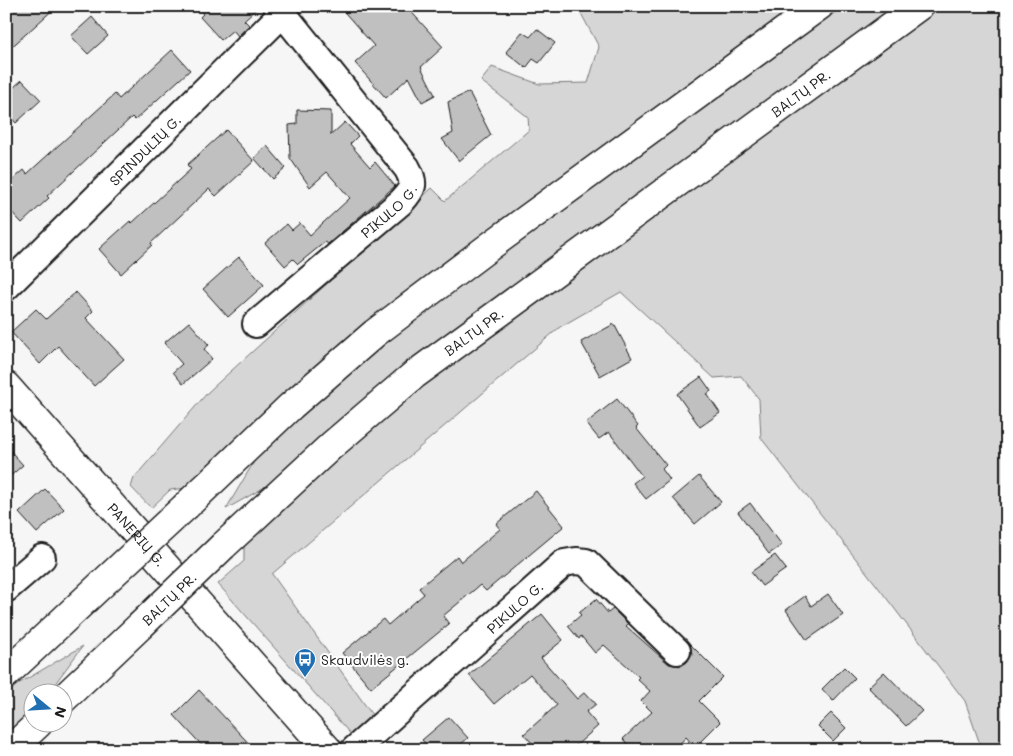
<svg xmlns="http://www.w3.org/2000/svg" width="1013" height="756" viewBox="0 0 1013 756" font-family="Mali,sans-serif">
  <style>
    .green { fill: #d6d6d6; stroke: #797979 }
    .building { fill: #c0c0c0; stroke: #1c1c1c }
    .lines { fill: none; stroke-linecap: round; stroke-linejoin: round }
    .minor-casing { stroke: #1c1c1c; stroke-width: 30 }
    .major-casing { stroke: #1c1c1c; stroke-width: 31 }
    .minor { stroke: #fff; stroke-width: 26 }
    .major { stroke: #fff; stroke-width: 28 }
    .major-bridge-casing { stroke: #1c1c1c; stroke-width: 31; stroke-linecap: butt }
    .major-bridge { stroke: #fff; stroke-width: 28 }
    .labels { text-anchor: middle; dominant-baseline: central; stroke-width: 4; stroke-linejoin: round; paint-order: stroke }
    .street-label { font-size: 14px; fill: #1c1c1c; stroke: #fff }
    .poi-label { font-size: 14px; fill: #1c1c1c; stroke: #fff; text-anchor: start }
  </style>
  <rect width="100%" height="100%" fill="#f6f6f6"/>
  <filter id="ink" filterUnits="userSpaceOnUse"><feTurbulence type="fractalNoise" baseFrequency=".02" numOctaves="2"/><feDisplacementMap in="SourceGraphic" scale="10" xChannelSelector="R" yChannelSelector="G"/><feConvolveMatrix kernelMatrix="1 2 1 2 8 2 1 2 1" color-interpolation-filters="sRGB"/></filter>
  <g filter="url(#ink)">
    <!-- green -->
    <path class="green" d="M577,6H796L426,278L344,341L274,402L186,488L170,490L151,508L131,487L134,478L208,392L432,188L445,201L529,130L528,117L481,81L492,67L539,84L588,83L599,47Z
      M844,6H898L274,482L226,509L255,460L264,449L361,361L488,263Z
      M941,6H1007V750H982L965,701L878,587L761,438L759,399L741,376L714,378L621,292L560,327L272,574L373,716L354,738L218,584L244,561V546L328,465L411,393L477,341Z
      M83,646L48,693L32,694V713L6,738V695L18,684Z"/>
    <!-- building -->
    <path class="building" d="M15,6H57L6,52V14Z
      M196,6H259L244,20L249,25L238,36L233,30L221,40L200,17L203,14Z
      M339,6H406L443,47L421,67L435,95L422,102L409,77L386,98L355,63L374,46Z
      M92,17L108,36L88,54L71,36Z
      M537,29L555,43L539,63L533,59L526,68L506,52L522,32L530,37Z
      M172,50L190,70L135,120L132,117L47,196L49,198L22,223L6,206V186L24,170L27,174L115,94L119,99Z
      M22,80L41,100L16,123L6,112V94Z
      M469,92L491,135L459,161L442,139L453,133L448,102Z
      M297,110L331,111V135L345,122L358,136L350,144L370,167L375,162L395,186L328,244L325,242L298,264L293,259L285,266L265,243L287,224L292,230L300,223L310,235L350,198L327,172L310,187L290,158L289,125L297,124Z
      M226,130L254,161L216,196L209,189L151,243L152,245L121,274L99,249L130,221L132,223L191,169L187,165Z
      M267,146L286,168L273,179L254,158Z
      M239,257L264,285L228,317L203,289Z
      M76,292L93,311L86,318L124,359L94,386L58,346L40,364L11,332L36,309L46,319Z
      M189,322L209,345L204,349L212,359L183,384L173,372L182,364L164,343Z
      M614,324L632,358L600,376L581,342Z
      M701,377L711,391L707,394L720,413L700,427L677,394Z
      M617,399L638,426L636,428L666,465L662,469L670,480L646,499L633,483L642,476L609,432L599,439L586,423Z
      M6,446L23,465L6,480Z
      M699,476L721,502L695,524L673,498Z
      M45,489L64,509L37,533L19,513Z
      M536,491L564,526L486,591L480,585L461,601L443,616L449,624L371,688L342,653L383,619L388,625L424,594L419,588L457,556L461,562L500,529L496,524Z
      M750,503L782,545L769,554L738,512Z
      M775,555L786,569L762,586L751,572Z
      M828,594L843,615L807,640L786,610L805,596L811,606Z
      M596,599L608,613L613,609L628,624L626,626L669,664L681,666L687,662L692,654L690,644L723,677L699,701L720,722L695,747L686,737L674,750H633L623,739L652,712L641,701L650,691L637,679L639,677L604,645L595,653L581,636L579,639L568,626L581,615L579,613Z
      M542,614L563,640L541,658L577,699L585,692L596,704L586,712L598,726L571,750H538L524,734L557,705L530,674L494,704L469,675Z
      M844,667L855,678L833,701L822,689Z
      M884,672L922,711L906,726L868,687Z
      M199,690L255,750H206L174,715Z
      M831,713L846,728L833,741L818,726Z
      M449,717L468,738L454,750H431L422,740Z"/>
    <g class="lines">
      <!-- minor casing -->
      <g class="minor-casing">
        <g id="minor">
          <path id="s1" d="M6,287L283,13"/>
          <path id="s2" d="M256,324L401,202C413,189 416,184 407,168L277,6"/>
          <path d="M6,589L42,558"/>
          <path id="s3" d="M354,750L564,563L576,561L586,562L677,651"/>
        </g>
      </g>
      <!-- major casing -->
      <g class="major-casing">
        <g id="major">
          <path id="s4" d="M6,386L328,750"/>
          <path d="M186,506L291,406L375,333L493,244L819,6"/>
          <path id="s5" d="M223,546L331,446L414,375L919,6"/>
          <path d="M6,674L102,584"/>
          <path d="M62,700L140,626"/>
          <path d="M10,750L38,724"/>
        </g>
      </g>
      <!-- minor -->
      <use href="#minor" class="minor"/>
      <!-- major -->
      <use href="#major" class="major"/>
      <!-- major-bridge casing -->
      <g class="major-bridge-casing">
        <g id="major-bridge">
          <path d="M102,584L186,506"/>
          <path id="s6" d="M140,626L223,546"/>
        </g>
      </g>
      <!-- major-bridge -->
      <use href="#major-bridge" class="major-bridge"/>
    </g>
  </g>
  <!-- icons -->
  <defs>
    <g id="bus-pin" transform="scale(1.125)"><path d="M0 17L-7.5 6A9.5 9.5 0 1 1 7.5 6Z" fill="#1f6fb2" stroke="#fff"/><path d="M-5-6H5V4H4V6H2V4H-2V6H-4V4H-5ZM-3.5-4V0h7V-4ZM-3.5 1.2v1.5H-2V1.2ZM2 1.2v1.5H3.5V1.2Z" fill="#fff"/></g>
  </defs>
  <g fill-rule="evenodd">
    <use href="#bus-pin" x="305" y="659"/>
  </g>
  <g class="labels">
    <!-- street labels -->
    <g class="street-label">
      <text stroke="none"><textPath href="#s5" startOffset="735">BALTŲ PR.</textPath></text>
      <text stroke="none"><textPath href="#s1" startOffset="195">SPINDULIŲ G.</textPath></text>
      <text stroke="none"><textPath href="#s2" startOffset="174">PIKULO G.</textPath></text>
      <text stroke="none"><textPath href="#s5" startOffset="330">BALTŲ PR.</textPath></text>
      <text stroke="none"><textPath href="#s4" startOffset="198">PANERIŲ G.</textPath></text>
      <text stroke="none"><textPath href="#s6" startOffset="40">BALTŲ PR.</textPath></text>
      <text stroke="none"><textPath href="#s3" startOffset="215">PIKULO G.</textPath></text>
    </g>
    <!-- poi labels -->
    <g class="poi-label">
      <text x="321" y="659">Skaudvilės g.</text>
    </g>
  </g>
  <!-- margin -->
  <rect width="1013" height="756" fill="none" stroke="#fff" stroke-width="25"/>
  <rect x="12" y="12" width="988" height="731" fill="none" stroke="#1c1c1c" stroke-width="2" filter="url(#ink)"/>
  <!-- north arrow -->
  <g transform="translate(48 708) rotate(108)"><circle r="24" fill="#ffffff" stroke="#a4a4a4"/>
  <path d="M0-4L9 19L0 12L-9 19Z" fill="#1f6fb2"/>
  <text y="-8" font-size="14" font-weight="bold" text-anchor="middle" fill="#1c1c1c">N</text>
  </g>
</svg>
